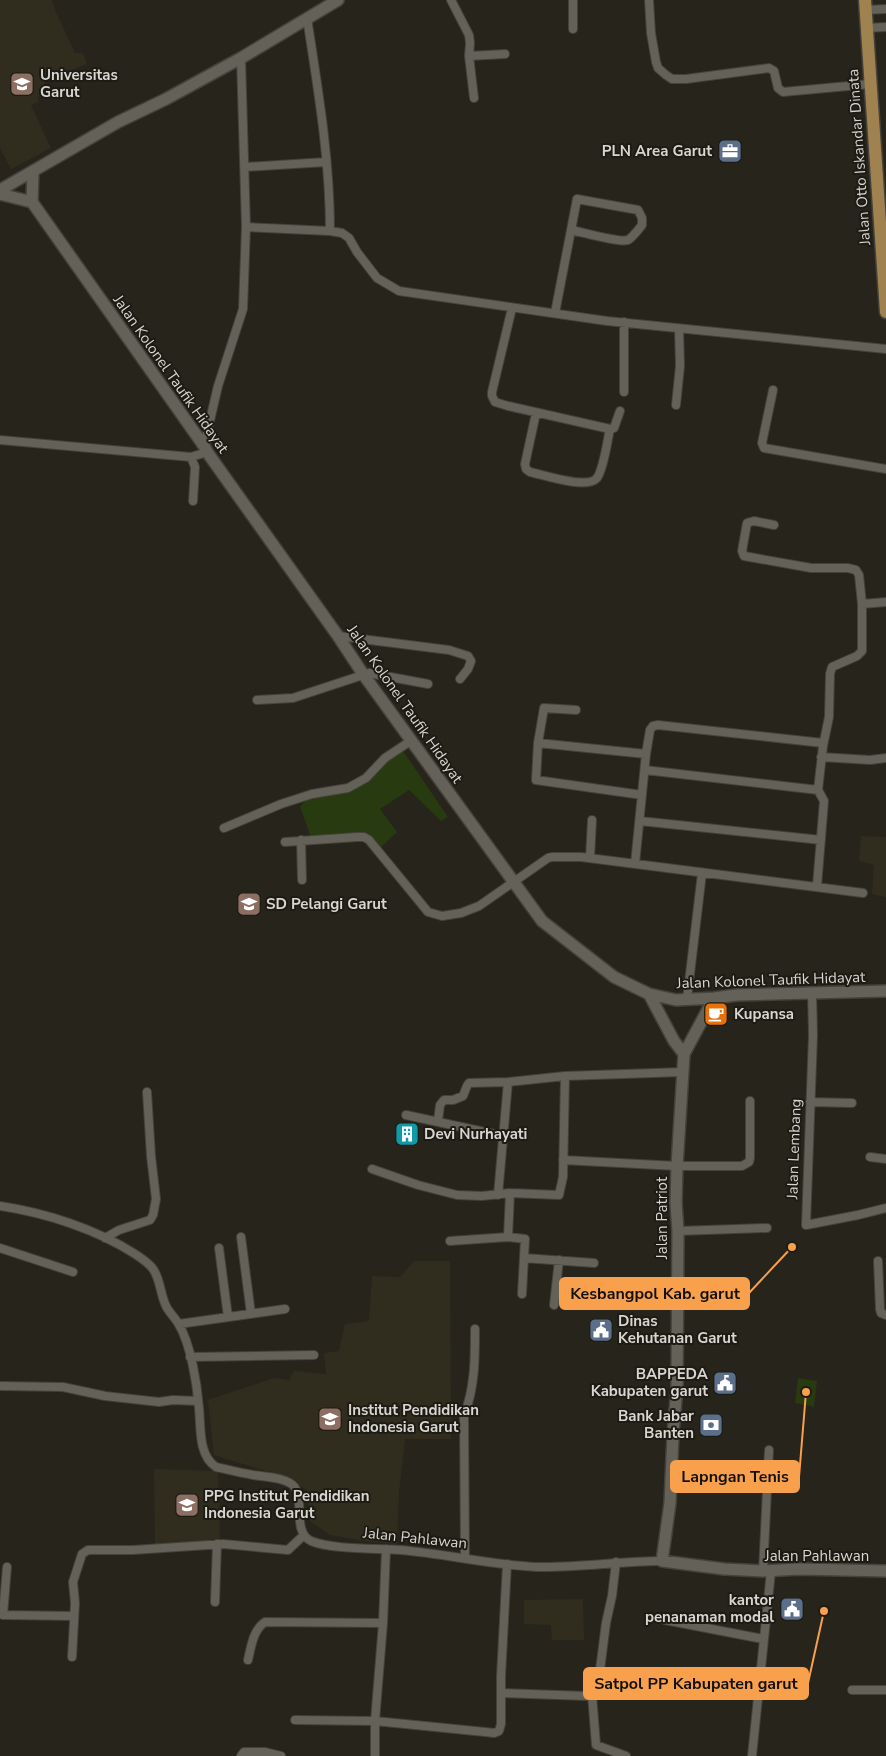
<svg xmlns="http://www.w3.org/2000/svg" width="886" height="1756" viewBox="0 0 886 1756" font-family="'Nunito Sans',sans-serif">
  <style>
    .built { fill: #312d1e }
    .green { fill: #273a10 }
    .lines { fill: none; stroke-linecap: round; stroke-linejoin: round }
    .minor-casing { stroke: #44423b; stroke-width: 10 }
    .secondary-casing { stroke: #44423b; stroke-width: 14 }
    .primary-casing { stroke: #44423b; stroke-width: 15 }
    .minor { stroke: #646258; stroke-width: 8 }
    .secondary { stroke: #646258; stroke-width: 11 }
    .primary { stroke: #9f824f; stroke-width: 12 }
    .labels { text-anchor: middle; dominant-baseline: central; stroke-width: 4; stroke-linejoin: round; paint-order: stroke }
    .poi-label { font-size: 15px; font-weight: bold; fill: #d8d6d1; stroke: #1d1b13; text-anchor: start }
    .street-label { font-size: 15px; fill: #d8d6d1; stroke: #1d1b13 }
    .leader { fill: none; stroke: #f9a04c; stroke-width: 2 }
    .callout-dot { fill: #f9a04c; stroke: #1d1b13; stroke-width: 2 }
    .callout { fill: #f9a04c; stroke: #f9a04c; stroke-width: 2 }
    .callout-label { font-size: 16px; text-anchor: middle; font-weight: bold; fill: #111 }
  </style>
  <rect width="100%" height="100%" fill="#27241c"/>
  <!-- built -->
  <path class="built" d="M0,0H52L55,10L75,53H83L87,64L47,80L42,87L44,94L37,97L39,102L31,105L51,148L11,169L0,148Z
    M861,836L886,837V897L872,894L874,865L859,861Z
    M414,1261H450L451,1439H405L399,1491L397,1544L371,1542L330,1535L310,1521L307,1490L282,1476L214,1455L208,1400L274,1378L289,1380L294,1371L326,1374L324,1353L339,1351L345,1324L369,1321L372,1276L400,1277Z
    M154,1469L218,1471L220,1539L155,1545Z
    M583,1599L584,1640H552L551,1625L524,1624V1600Z"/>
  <!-- green -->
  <path class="green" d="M403,751L448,817L441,821L409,790L380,809L397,832L379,849L363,834L311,837L300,807L312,794L348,788L385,758Z
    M798,1378L817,1381L814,1407L795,1403Z"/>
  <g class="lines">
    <!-- minor casing -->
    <g class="minor-casing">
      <path id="minor" d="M451,0L469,35L470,43L469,56L474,98
        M573,0V29
        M649,0L651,33L656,62L658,68L666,75L672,79H686L769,68L774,71L778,88L783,92L870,84
        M865,10L886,9
        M307,18C318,89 330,160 330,231
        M866,28L886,27
        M469,56L505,54
        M245,167L326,162
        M246,227L330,231L342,233L349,238L357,252L377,278L399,291L607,321L886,349
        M512,308L492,392V396L495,402L508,406L610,429L614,428L620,411
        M555,313L577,199L638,210L642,218V225C638,230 633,237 628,240C620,243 582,232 571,230
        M773,390L762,443L764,448L886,469
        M624,392V322
        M676,405L680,366L679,329
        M536,413L525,464L526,469L530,472C544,475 587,490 597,478C604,468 607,442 610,429
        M0,440L191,457L207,452
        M204,446L218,386L243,309L246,227L241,58
        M191,457L195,467L193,501
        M774,525L754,521L747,523L742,551L744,556L811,568H848L856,570L859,575L862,604
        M338,636L449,650L468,656L471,661L468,669L460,679
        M257,700L293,698L369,673L428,684
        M576,710L544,708L538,743L536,780L642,795
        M538,743L646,754
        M821,757L870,760L886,758
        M645,770L818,790
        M640,821L821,840
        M224,828L281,804L312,794L348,788L366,778L385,758L412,740
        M301,840L302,880
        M285,842L357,837H364L369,840L428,912L442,916L461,913L479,906L548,858L552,857H581L863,893
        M590,858L592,820
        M635,864L646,754L650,730L653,726L658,725L823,743
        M817,886L824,801L818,790L823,746L829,717L830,674L832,667L857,656L862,651V604L886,602
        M812,993L813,1035L806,1225L858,1215L886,1208
        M687,999L702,873
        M810,1102L852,1103
        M406,1115L503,1136
        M438,1121L440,1105L444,1100H453L463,1096L467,1086L469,1083L508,1082L565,1076L683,1072
        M870,1157L886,1159
        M563,1160L677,1166H742L749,1162L750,1158V1101
        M372,1169L418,1185L457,1195L482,1196L510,1193L559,1195L563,1177L565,1076
        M498,1195L508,1082
        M0,1206C46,1213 96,1229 135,1254C141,1258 149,1263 153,1269C161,1280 160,1296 167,1308C170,1313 175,1318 178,1323C191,1344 197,1384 199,1408C201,1428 198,1455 216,1467C229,1470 241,1473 253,1475C265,1477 280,1477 290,1483C308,1493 290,1531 311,1541C333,1550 377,1548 401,1550C447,1554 491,1565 537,1567C579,1568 620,1561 662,1561
        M678,1231L767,1228
        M241,1237L251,1314
        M508,1237L525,1239L522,1294
        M105,1238L119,1230L150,1220L153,1215L156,1199L151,1156L147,1092
        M450,1241L508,1237L510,1193
        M0,1248L73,1272
        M219,1248L228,1317
        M524,1258L594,1263
        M878,1261L880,1309L881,1313L886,1315
        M554,1305L559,1260
        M179,1324L285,1309
        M190,1357L314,1355
        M0,1386L63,1387L105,1396L159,1402L173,1400L198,1401
        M465,1558L464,1416C475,1387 475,1359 475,1329
        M7,1567L3,1615L74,1616
        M763,1571L769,1450
        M215,1602L217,1544
        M665,1620L763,1639
        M72,1657L75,1603L73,1582L82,1554L88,1550H133L223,1544L288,1550L304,1535
        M248,1660C251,1647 253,1630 265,1622L383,1623
        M852,1690H886
        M501,1693L587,1696L592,1695L597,1693L606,1623L612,1596L616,1562
        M592,1695L596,1745L626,1756
        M295,1720L375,1721L485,1732L494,1733L499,1731L501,1724V1676L507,1564
        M241,1756L244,1752H265L281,1756
        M375,1756V1721L383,1623L386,1549
        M752,1756L771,1571"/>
    </g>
    <!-- secondary casing -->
    <g class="secondary-casing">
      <path id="secondary" d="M0,190L118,122L166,99L241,58L338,0
        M0,194L32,202
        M32,202L204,446L207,452L338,636L363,674L542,921L614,977L649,994L676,1000L714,998L737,995L886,991
        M32,202L33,171
        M649,994L674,1041L684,1054
        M714,998L684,1054L677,1166L676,1203L678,1231L677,1387L673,1435L670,1503L662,1561L724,1569L763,1571L800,1569L886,1571"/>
    </g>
    <!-- primary casing -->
    <g class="primary-casing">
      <path id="primary" d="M865,0L886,312"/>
    </g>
    <!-- minor -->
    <use href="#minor" class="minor"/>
    <!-- secondary -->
    <use href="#secondary" class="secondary"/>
    <!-- primary -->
    <use href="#primary" class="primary"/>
  </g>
  <!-- icons -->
  <defs>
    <g id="university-square" transform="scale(1.25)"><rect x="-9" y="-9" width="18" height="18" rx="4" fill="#8d6e63" stroke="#1d1b13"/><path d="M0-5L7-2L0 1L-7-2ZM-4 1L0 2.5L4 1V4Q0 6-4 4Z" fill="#fff"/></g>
    <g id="office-square" transform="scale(1.25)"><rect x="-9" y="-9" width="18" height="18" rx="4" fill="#5c6f8a" stroke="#1d1b13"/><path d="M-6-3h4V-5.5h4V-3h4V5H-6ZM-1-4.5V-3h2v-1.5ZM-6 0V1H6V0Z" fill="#fff"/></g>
    <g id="school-square" transform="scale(1.25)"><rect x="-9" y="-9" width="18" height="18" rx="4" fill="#8d6e63" stroke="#1d1b13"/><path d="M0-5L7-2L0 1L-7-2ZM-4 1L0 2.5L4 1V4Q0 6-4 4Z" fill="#fff"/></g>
    <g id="cafe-square" transform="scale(1.25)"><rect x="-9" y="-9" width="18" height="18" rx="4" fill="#e8710a" stroke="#1d1b13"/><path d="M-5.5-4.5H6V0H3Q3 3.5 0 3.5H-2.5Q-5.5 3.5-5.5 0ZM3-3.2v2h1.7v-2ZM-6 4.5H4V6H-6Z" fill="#fff"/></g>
    <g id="building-square" transform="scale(1.25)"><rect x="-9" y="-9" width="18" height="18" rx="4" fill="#0f9aa8" stroke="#1d1b13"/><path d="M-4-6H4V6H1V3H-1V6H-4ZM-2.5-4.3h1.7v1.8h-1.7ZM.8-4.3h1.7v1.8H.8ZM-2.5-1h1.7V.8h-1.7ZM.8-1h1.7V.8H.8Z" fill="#fff"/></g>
    <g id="civic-square" transform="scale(1.25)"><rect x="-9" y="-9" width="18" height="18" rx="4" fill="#5c6f8a" stroke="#1d1b13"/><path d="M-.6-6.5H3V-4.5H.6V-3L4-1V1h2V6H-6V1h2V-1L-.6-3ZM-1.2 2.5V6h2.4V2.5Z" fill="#fff"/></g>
    <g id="bank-square" transform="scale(1.25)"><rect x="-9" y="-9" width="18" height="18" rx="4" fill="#5c6f8a" stroke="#1d1b13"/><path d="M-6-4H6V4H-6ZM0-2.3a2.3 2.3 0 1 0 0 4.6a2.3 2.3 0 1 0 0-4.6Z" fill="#fff"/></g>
  </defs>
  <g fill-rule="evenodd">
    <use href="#university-square" x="22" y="84"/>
    <use href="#office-square" x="730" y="151"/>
    <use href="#school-square" x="249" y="904"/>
    <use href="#cafe-square" x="716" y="1014"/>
    <use href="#building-square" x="407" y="1134"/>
    <use href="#civic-square" x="601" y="1330"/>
    <use href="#civic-square" x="725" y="1383"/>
    <use href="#university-square" x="330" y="1419"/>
    <use href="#bank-square" x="711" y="1425"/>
    <use href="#university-square" x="187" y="1505"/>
    <use href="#civic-square" x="792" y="1609"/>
  </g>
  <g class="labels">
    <!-- poi labels -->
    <g class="poi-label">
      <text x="40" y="75">Universitas<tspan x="40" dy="17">Garut</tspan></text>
      <text x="712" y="151" text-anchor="end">PLN Area Garut</text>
      <text x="266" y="904">SD Pelangi Garut</text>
      <text x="734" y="1014">Kupansa</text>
      <text x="424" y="1134">Devi Nurhayati</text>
      <text x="618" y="1321">Dinas<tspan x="618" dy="17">Kehutanan Garut</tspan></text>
      <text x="708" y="1374" text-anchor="end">BAPPEDA<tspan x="708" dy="17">Kabupaten garut</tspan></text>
      <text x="348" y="1410">Institut Pendidikan<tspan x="348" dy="17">Indonesia Garut</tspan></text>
      <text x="694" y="1416" text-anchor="end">Bank Jabar<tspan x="694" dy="17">Banten</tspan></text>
      <text x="204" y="1496">PPG Institut Pendidikan<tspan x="204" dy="17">Indonesia Garut</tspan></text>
      <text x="774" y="1600" text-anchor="end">kantor<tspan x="774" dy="17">penanaman modal</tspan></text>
    </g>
    <!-- street labels -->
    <g class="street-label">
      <text transform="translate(859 157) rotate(-94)">Jalan Otto Iskandar Dinata</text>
      <text transform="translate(171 374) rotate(55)">Jalan Kolonel Taufik Hidayat</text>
      <text transform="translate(405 704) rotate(55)">Jalan Kolonel Taufik Hidayat</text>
      <text transform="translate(771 980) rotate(-2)">Jalan Kolonel Taufik Hidayat</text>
      <text transform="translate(794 1149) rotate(-88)">Jalan Lembang</text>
      <text transform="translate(662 1218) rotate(-90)">Jalan Patriot</text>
      <text transform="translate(415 1538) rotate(6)">Jalan Pahlawan</text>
      <text x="817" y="1556">Jalan Pahlawan</text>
    </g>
  </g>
  <!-- callouts -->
  <path class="leader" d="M792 1247L749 1293M806 1392L799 1477M824 1611L808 1683"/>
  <g class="callout-dot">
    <circle cx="792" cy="1247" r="5"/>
    <circle cx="806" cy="1392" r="5"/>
    <circle cx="824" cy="1611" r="5"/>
  </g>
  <g class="callout">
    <rect x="560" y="1278" width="189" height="31" rx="5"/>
    <rect x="671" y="1461" width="128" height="31" rx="5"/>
    <rect x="584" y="1668" width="224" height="31" rx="5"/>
  </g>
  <g class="callout-label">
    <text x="655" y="1299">Kesbangpol Kab. garut</text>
    <text x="735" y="1482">Lapngan Tenis</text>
    <text x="696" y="1689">Satpol PP Kabupaten garut</text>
  </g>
</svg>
